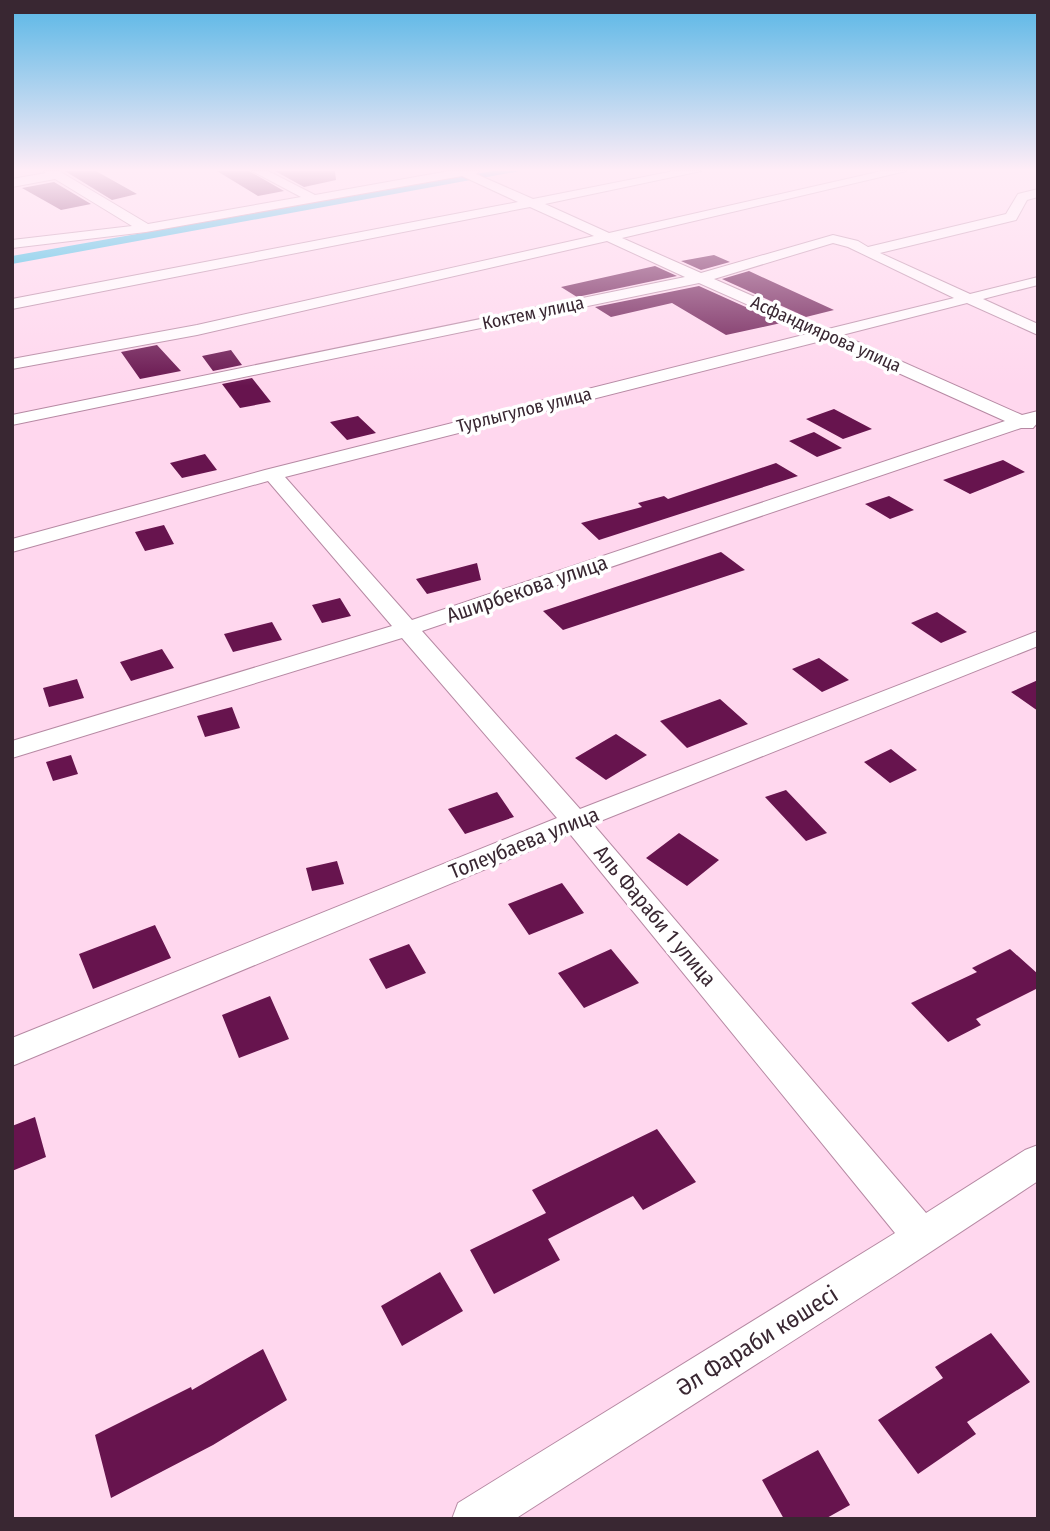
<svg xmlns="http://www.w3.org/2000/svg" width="1050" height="1531" viewBox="0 0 1050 1531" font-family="'Fira Sans Condensed',sans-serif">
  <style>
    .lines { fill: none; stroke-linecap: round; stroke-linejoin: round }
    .canal { fill: #1db9e3; fill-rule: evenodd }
    .building { fill: #67144e }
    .minor-casing { stroke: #b689a3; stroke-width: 2 }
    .minor { fill: #fff; fill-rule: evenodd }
    .labels { text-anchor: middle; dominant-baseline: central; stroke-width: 7; stroke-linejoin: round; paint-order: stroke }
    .far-street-label { font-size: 18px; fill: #392732; stroke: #fff }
    .street-label { font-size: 21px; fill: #392732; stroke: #fff }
    .near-street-label { font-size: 24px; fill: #392732; stroke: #fff }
  </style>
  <rect width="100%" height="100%" fill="#ffd7ee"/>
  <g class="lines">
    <!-- canal -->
    <path class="canal" d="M493,171H520L12,264V256Z"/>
  </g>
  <!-- building -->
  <path class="building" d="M65,171H96L137,194L112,200Z
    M217,171H249L284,191L258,196Z
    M275,171H335L336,180L304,187Z
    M54,182L91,204L61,210L22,188Z
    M714,255L730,262L701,270L681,261Z
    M655,266L677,276L577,297L561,287Z
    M749,271L834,310L806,317L722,279Z
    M699,286L781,323L726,335L672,303L611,317L595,307Z
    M157,345L181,371L140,379L121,352Z
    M231,350L242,365L213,371L202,356Z
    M252,378L271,402L240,408L222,384Z
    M834,409L872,429L843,439L806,419Z
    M358,416L376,433L347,440L330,422Z
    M814,432L842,448L817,457L789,441Z
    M205,454L217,470L182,478L170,463Z
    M1003,460L1025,472L970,494L943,480Z
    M776,463L798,476L599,540L581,523L642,507L638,503L664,496L668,499Z
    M889,496L914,510L890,519L865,504Z
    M164,525L174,544L145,551L135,532Z
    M721,552L745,570L563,630L543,611Z
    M477,563L481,580L427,594L416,579Z
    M340,598L351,616L322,623L312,605Z
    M937,612L967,632L941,643L911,623Z
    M272,622L282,640L233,652L224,634Z
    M162,649L174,668L131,681L120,662Z
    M819,658L849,680L822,692L792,669Z
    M77,679L84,698L49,707L43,688Z
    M1038,680V711L1011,692Z
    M720,699L748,724L687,748L660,721Z
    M232,707L240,728L205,737L197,716Z
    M616,734L647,755L606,780L575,758Z
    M891,749L917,770L890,783L864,762Z
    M71,755L78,774L53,781L46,762Z
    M786,790L827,833L806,841L765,797Z
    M497,792L514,817L465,834L448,809Z
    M679,833L719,860L687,886L646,858Z
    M337,861L344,884L312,891L306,868Z
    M562,883L584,913L529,935L508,904Z
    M155,925L171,958L93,989L79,954Z
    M409,944L426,973L386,989L369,959Z
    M611,949L639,983L584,1008L558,973Z
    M1010,949L1038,974V988L976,1019L981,1025L948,1042L911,1003L977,972L972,968Z
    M270,996L289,1039L239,1058L222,1015Z
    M35,1117L46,1157L12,1171V1126Z
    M657,1129L696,1182L643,1210L633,1196L548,1239L560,1260L494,1294L470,1250L546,1213L532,1190Z
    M440,1272L463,1311L402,1346L381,1306Z
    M991,1333L1030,1382L967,1422L976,1434L918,1474L878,1420L943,1378L935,1367Z
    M263,1349L287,1400L213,1445L111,1498L95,1435L191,1387L192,1390Z
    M818,1450L850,1505L825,1519H784L762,1480Z"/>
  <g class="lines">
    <!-- minor casing -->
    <g class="minor-casing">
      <path id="minor" d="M44,171H59L148,224L301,197L252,171H268L315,195L449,171H479L476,174L533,199L674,171H701L545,204L609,233L882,171H906L622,238L701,273L833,235L858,241L868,247L1006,214L1018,194L1038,189V197L1027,200L1016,220L880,253L970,294L1038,277V285L983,299L1038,324V335L967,303L842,335L1022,415L1038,411V422L1033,428H1021L422,631L580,809L1038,631V646L593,824L926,1213L1025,1150L1038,1145V1181L894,1276L515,1519H452L458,1503L895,1233L570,834L12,1066V1038L557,818L402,638L12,758V741L392,626L268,481L12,552V539L265,470L811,333L699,283L12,425V415L685,277L607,241L197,335L12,369V359L197,325L594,236L530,207L12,309V299L518,202L462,176L146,232L12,248V240L132,226L55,179L12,187V179L46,173ZM833,243L848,247L954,298L828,329L714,279ZM825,340L1005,421L412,620L285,477Z"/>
    </g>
    <!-- minor -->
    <use href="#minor" class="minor"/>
  </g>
  <!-- sky -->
  <linearGradient id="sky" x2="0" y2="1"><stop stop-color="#57b6e6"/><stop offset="0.44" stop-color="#ffedf7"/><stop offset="1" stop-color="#ffedf7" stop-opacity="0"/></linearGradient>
  <rect width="1050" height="386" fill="url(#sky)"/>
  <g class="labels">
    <!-- far-street labels -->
    <g class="far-street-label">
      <text transform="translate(533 313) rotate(-12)">Коктем улица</text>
      <text transform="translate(826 334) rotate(24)">Асфандиярова улица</text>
      <text transform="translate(524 410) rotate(-14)">Турлыгулов улица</text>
    </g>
    <!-- street labels -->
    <g class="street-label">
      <text transform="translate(527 589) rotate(-19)">Аширбекова улица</text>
      <text transform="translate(524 843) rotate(-22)">Толеубаева улица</text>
      <text transform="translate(655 916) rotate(50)">Аль Фараби 1 улица</text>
    </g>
    <!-- near-street labels -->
    <g class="near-street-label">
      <text transform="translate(757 1341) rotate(-32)">Әл Фараби көшесі</text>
    </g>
  </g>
  <!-- border -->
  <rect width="1050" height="1531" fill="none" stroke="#392732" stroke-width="28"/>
</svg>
